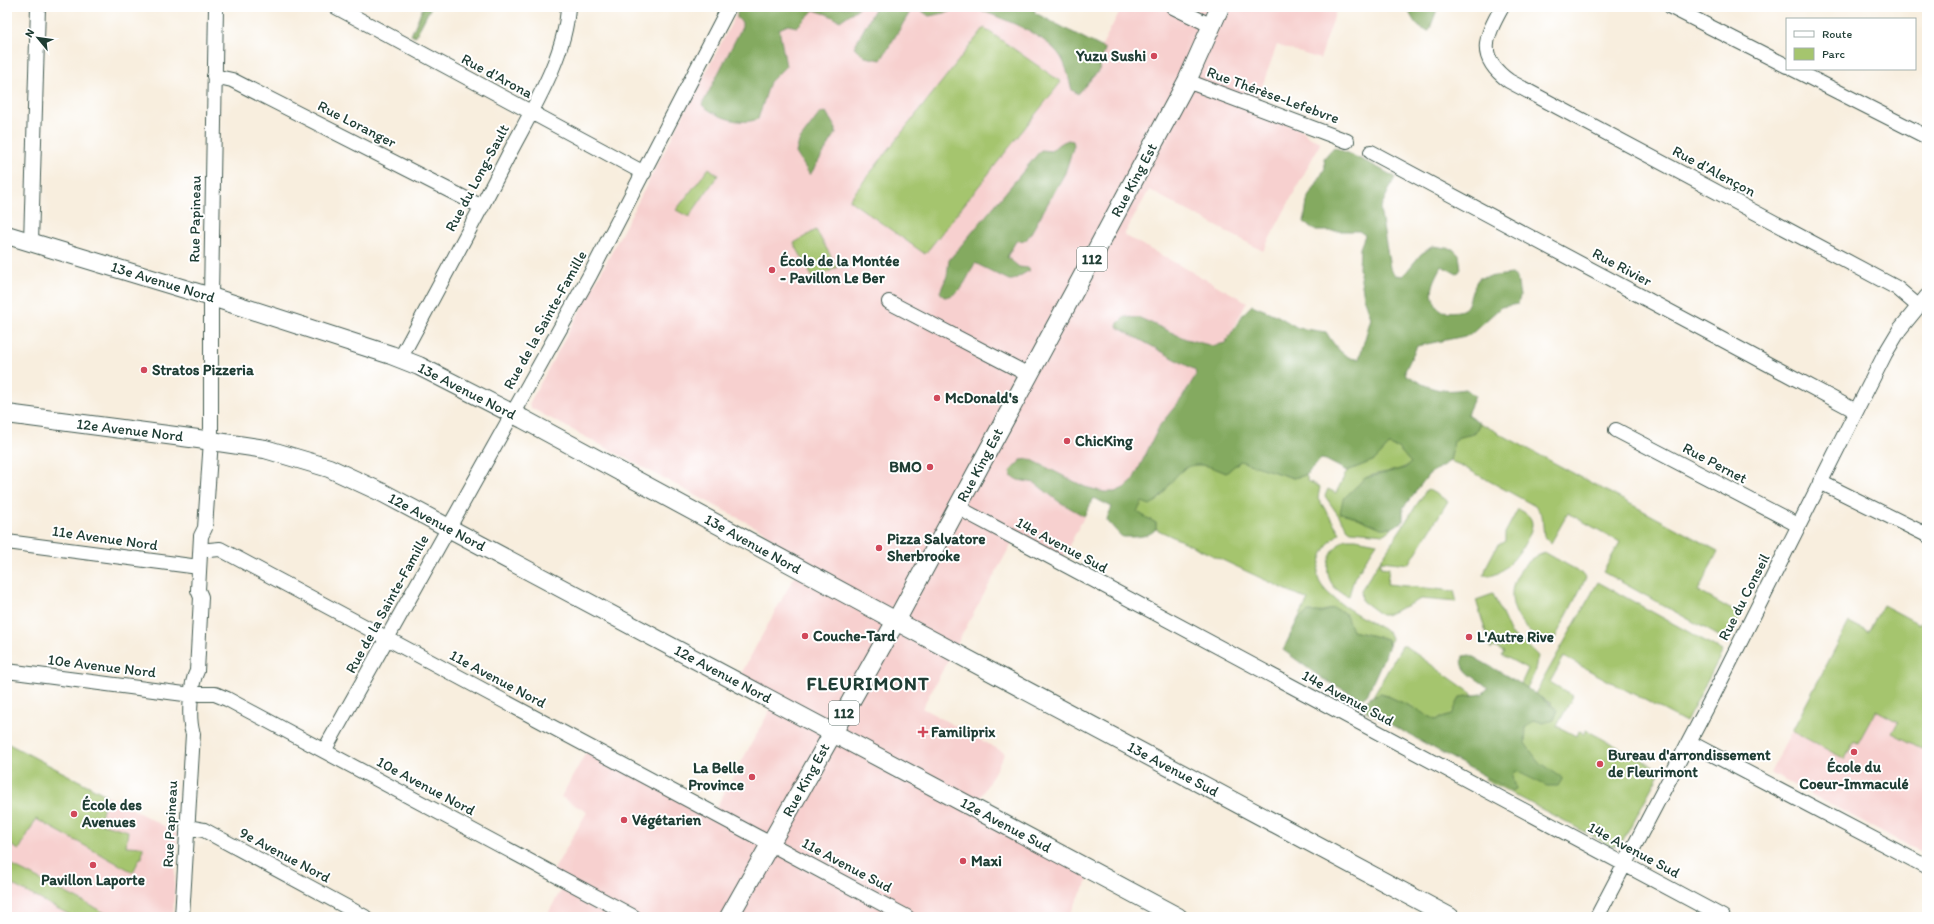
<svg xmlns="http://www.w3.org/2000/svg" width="1934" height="924" viewBox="0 0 1934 924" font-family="Itim,sans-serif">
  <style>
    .built { fill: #f7d0cf }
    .green { fill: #a5c56e; stroke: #628151 }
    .forest { fill: #84aa61; stroke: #52744a }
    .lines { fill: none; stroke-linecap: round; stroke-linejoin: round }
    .minor-casing { stroke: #40584e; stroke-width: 16 }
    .major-casing { stroke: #40584e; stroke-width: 20 }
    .minor { stroke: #fff; stroke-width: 14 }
    .major { stroke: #fff; stroke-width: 18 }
    .poi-dot { fill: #d1495b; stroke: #fff; stroke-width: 1.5 }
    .labels { text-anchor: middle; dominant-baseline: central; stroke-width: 4; stroke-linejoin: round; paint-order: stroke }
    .shield { fill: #fff; stroke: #627771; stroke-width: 1 }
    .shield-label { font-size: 14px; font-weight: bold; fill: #1f3d34 }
    .poi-label { font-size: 15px; font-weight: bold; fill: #1f3d34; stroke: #fff; text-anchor: start }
    .street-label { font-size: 15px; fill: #1f3d34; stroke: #fff }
    .district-label { font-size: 19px; font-weight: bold; letter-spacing: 1px; fill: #1f3d34; stroke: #fff }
  </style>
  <rect width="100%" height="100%" fill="#fff"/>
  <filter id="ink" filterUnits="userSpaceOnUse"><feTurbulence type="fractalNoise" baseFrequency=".025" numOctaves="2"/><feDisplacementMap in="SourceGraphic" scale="8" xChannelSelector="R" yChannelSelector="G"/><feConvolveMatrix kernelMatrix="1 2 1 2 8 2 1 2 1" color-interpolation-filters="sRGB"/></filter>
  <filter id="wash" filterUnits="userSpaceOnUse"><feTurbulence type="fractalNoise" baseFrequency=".012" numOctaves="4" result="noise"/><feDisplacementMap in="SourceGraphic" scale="16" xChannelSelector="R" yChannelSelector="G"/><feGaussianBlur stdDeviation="0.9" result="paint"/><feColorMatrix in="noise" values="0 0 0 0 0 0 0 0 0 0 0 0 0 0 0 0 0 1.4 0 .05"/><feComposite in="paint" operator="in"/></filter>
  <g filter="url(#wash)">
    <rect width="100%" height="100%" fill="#f8eede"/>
    <!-- built -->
    <path class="built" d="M740,7H1024L1101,47L1122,7H1321L1336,11L1320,59L1277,45L1253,111L1303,130L1308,137L1321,142L1263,251L1149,190L1124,235L1247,302L1134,518L1094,498L1060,563L1014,539L922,708L1005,753L975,807L1093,871L1068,917H546L566,881L552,873L587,812L561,797L589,747L713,813L775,701L737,681L804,559L780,546L763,531L531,408L529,404L597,280Z
      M1849,622L1927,663V855L1770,773Z
      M7,743L177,833L173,917H7Z"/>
    <!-- green -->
    <path class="green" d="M984,28L1061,82L925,254L849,200Z
      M709,168L718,175L689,217L676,210Z
      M816,230L837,267L814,280L794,243Z
      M1480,423L1718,551L1698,591L1741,615L1728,641L1603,572L1620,542L1568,513L1551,543L1544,537L1542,515L1535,506L1460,465L1450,461L1454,441L1459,437L1474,434Z
      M1389,445L1398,448L1411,463C1398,474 1374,471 1364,479C1354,487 1347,503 1341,513C1359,516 1374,527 1392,528L1384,534L1351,531L1348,529L1325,496L1328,489L1336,493L1347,471L1375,460Z
      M1240,461L1293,478L1306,475L1308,481L1320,487L1318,498L1340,533C1330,540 1322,551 1320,563C1319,567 1317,573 1318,578C1324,599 1369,621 1388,632L1391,638L1389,646L1387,639L1352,631L1349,625L1334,608C1320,613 1310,611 1298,619L1308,600L1156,529V523L1137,512L1142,502H1156C1165,494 1168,482 1176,474C1192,459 1208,465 1226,473Z
      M1427,489L1448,501L1409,564L1381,561L1380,567L1389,568L1387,584L1454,591L1457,602L1421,599L1386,615H1381L1362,601L1361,590Z
      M1518,509C1524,512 1532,516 1532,524C1532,538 1509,569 1496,574C1493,576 1488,575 1484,575L1487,565L1497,546L1505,541V533Z
      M1346,539H1356L1377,543L1354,578L1349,596C1320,587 1322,553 1346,539Z
      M1546,553L1582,573L1586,578L1555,638L1546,642C1515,627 1499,592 1525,565C1531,559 1537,555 1546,553Z
      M1598,582L1723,651L1686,722L1564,657L1550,682L1573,696L1557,726L1576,736L1578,731L1584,734L1586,730L1661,770L1623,841L1620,845L1611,846L1485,779L1523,708L1552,704L1535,694Z
      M1493,594L1511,634L1528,646L1538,656L1534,674L1527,688L1521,684L1528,669L1502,655L1504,652L1494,647L1491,649L1476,600Z
      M1883,605L1919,624L1927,610V751L1892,733L1898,722L1876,710L1858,743L1854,741L1845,759L1792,731L1849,622L1868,632Z
      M1402,646H1405L1474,695L1460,697L1452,715L1435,720L1412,707L1381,693L1373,696Z
      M7,743L106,795L100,823L128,831L126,846L143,847L142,858H140L133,872L36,819L19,850L7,843Z
      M7,863L113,917H74L7,882Z"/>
    <!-- forest -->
    <path class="forest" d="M423,7H431L415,37L411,35Z
      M740,7H860L840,21L829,15L814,10L797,27L788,25L779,29L786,66L770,82L758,119C740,126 717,117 702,105L742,27V22L737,18V13Z
      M876,7H913L881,60L865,57L854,47Z
      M916,7H956L949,12L929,16Z
      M970,7H1034L1035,13L1105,49L1099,70L1078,94L1072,90C1069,81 1068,71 1064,63C1054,36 995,15 970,7Z
      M1407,7H1438L1429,31C1416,29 1412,18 1407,7Z
      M826,112L836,129V133L810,175L796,153L799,141L820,113Z
      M1068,140L1073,141L1074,145L1065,173L1031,233L1026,240L1016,241L1007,257L1019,267L1028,268L1030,270L1013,280H1009L975,263C967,277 962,296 944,297L940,292L947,276L949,260L1041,150L1051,151L1059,144Z
      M1334,147L1371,164L1395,177L1380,209L1390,268L1395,275L1403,276L1421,254L1433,246L1453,249L1459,255L1461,269L1457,274L1442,266C1433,283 1426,295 1441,311C1478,315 1463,300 1479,278L1512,274L1517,278L1520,296L1518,304L1501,307L1470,335L1417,346L1405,371L1406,375C1430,389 1439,393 1466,389L1475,396L1467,414L1480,423L1474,434L1459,437L1454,441L1450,461L1429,474L1403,508V521L1392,528H1381L1353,516L1340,513L1343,499L1365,478L1405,468L1411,463L1398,448L1389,445L1375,460L1347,471L1326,460L1321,459L1306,475L1293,478L1240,461L1226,473C1197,460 1185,461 1167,488C1161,496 1158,501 1150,505L1142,502L1137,512L1156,523V529C1148,538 1134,537 1122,537C1120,535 1107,521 1107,520C1107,516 1111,510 1112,507L1094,498L1084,516L1058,501L1035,483L1018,480L1011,476L1010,471L1021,460L1030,459L1085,487L1104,492H1115L1126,487L1132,482L1160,425L1182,398L1196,375L1195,370L1117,327L1118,323L1125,317L1140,318L1186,339L1213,346L1225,343L1244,313L1252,305L1278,316L1298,328L1326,332C1333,343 1343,360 1359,359L1371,318L1364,297L1359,268L1360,248L1365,235L1359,231H1316L1304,222L1307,201L1325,168L1324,158Z
      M1334,608L1345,613L1352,631L1387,639L1389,646L1367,695L1362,699L1323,679L1283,650L1298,619L1308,612H1322Z
      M1470,655L1521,684L1558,710L1554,720L1543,723L1534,720L1526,727L1525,743L1538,761L1563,778L1558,786H1547L1516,771L1513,775L1516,789L1512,791L1366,711L1365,702L1373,696L1381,693L1412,707L1435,720L1452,715L1460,697L1482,694L1488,688C1479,678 1458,673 1463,656Z"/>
  </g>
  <g filter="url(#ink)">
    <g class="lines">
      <!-- minor casing -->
      <g class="minor-casing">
        <path id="minor" d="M336,7L644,173
          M1173,7L1212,26
          M1502,7C1485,38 1476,57 1509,81L1897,288L1918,306
          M1671,7L1787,66
          M1793,69L1927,137
          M214,76L232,80L482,207
          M1187,81L1347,141
          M1371,152L1856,411
          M31,242L38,7
          M889,302L1029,375
          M400,359C437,290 474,222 510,152C532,110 566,55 568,7
          M1616,430L1798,525
          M1820,482L1927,535
          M957,507L1723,917
          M7,542L199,567
          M209,550L220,549L907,917
          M7,671L192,695
          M200,694H215L227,699L634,917
          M1689,742L1927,867
          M324,751L590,275L729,7
          M187,827L204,830L365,917
          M182,917L193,734C188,720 190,684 197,671L201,597L198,590L201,536L205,528L211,440V296L216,7
          M1597,917L1713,696L1885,354L1900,329L1927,296"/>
      </g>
      <!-- major casing -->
      <g class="major-casing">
        <path id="major" d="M7,235L221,300L391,355L419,366L523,419L896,621L1450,917
          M7,414L198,439L265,449L329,468L383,493L1178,917
          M729,917L896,621L1082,277L1187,81L1220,7"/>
      </g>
      <!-- minor -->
      <use href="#minor" class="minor"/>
      <!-- major -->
      <use href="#major" class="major"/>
    </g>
  </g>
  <!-- markers -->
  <g class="poi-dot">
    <circle cx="1154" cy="56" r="4"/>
    <circle cx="772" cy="270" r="4"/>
    <circle cx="144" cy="370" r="4"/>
    <circle cx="937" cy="398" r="4"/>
    <circle cx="1067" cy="441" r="4"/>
    <circle cx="930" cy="467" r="4"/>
    <circle cx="879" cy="548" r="4"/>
    <circle cx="805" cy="636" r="4"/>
    <circle cx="1469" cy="637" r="4"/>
    <path d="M921 726h4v4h4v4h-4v4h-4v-4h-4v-4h4z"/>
    <circle cx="1854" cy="752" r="4"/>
    <circle cx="1600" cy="764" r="4"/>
    <circle cx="752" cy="777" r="4"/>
    <circle cx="74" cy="814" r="4"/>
    <circle cx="624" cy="820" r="4"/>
    <circle cx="963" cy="861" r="4"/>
    <circle cx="93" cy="865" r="4"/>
  </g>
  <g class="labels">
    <!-- shield labels -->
    <g class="shield">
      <rect x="1077" y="247" width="30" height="24" rx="3"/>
      <rect x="829" y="701" width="30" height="24" rx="3"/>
    </g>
    <g class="shield-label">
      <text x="1092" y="259">112</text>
      <text x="844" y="713">112</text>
    </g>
    <!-- poi labels -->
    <g class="poi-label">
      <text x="1146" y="56" text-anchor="end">Yuzu Sushi</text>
      <text x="780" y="261">École de la Montée<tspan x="780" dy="17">- Pavillon Le Ber</tspan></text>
      <text x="152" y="370">Stratos Pizzeria</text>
      <text x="945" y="398">McDonald's</text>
      <text x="1075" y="441">ChicKing</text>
      <text x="922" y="467" text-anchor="end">BMO</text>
      <text x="887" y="539">Pizza Salvatore<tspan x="887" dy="17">Sherbrooke</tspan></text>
      <text x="813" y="636">Couche-Tard</text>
      <text x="1477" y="637">L'Autre Rive</text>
      <text x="931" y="732">Familiprix</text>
      <text x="1608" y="755">Bureau d'arrondissement<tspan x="1608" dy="17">de Fleurimont</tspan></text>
      <text x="1854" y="767" text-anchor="middle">École du<tspan x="1854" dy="17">Coeur-Immaculé</tspan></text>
      <text x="744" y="768" text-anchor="end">La Belle<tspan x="744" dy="17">Province</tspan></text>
      <text x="82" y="805">École des<tspan x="82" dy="17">Avenues</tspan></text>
      <text x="632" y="820">Végétarien</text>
      <text x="971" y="861">Maxi</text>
      <text x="93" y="880" text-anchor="middle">Pavillon Laporte</text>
    </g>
    <!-- street labels -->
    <g class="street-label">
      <text transform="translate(497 76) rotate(28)">Rue d'Arona</text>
      <text transform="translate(1273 95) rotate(20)">Rue Thérèse-Lefebvre</text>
      <text transform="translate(357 124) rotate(27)">Rue Loranger</text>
      <text transform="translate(1714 171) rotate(28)">Rue d'Alençon</text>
      <text transform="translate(477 178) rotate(-62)">Rue du Long-Sault</text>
      <text transform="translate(1134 180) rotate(-62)">Rue King Est</text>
      <text transform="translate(195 219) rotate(-89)">Rue Papineau</text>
      <text transform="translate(1622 267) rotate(28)">Rue Rivier</text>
      <text transform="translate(163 282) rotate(17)">13e Avenue Nord</text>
      <text transform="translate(545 320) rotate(-61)">Rue de la Sainte-Famille</text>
      <text transform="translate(467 391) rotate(27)">13e Avenue Nord</text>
      <text transform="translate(130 430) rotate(7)">12e Avenue Nord</text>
      <text transform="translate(1715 463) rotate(28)">Rue Pernet</text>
      <text transform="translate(980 465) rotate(-62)">Rue King Est</text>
      <text transform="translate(437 522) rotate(28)">12e Avenue Nord</text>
      <text transform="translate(105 538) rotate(8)">11e Avenue Nord</text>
      <text transform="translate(753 544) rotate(29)">13e Avenue Nord</text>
      <text transform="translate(1062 545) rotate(28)">14e Avenue Sud</text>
      <text transform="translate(1744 597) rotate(-63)">Rue du Conseil</text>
      <text transform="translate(387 604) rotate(-61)">Rue de la Sainte-Famille</text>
      <text transform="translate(102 666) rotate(7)">10e Avenue Nord</text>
      <text transform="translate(723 674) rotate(28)">12e Avenue Nord</text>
      <text transform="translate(498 679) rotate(28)">11e Avenue Nord</text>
      <text transform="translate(1348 698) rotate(28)">14e Avenue Sud</text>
      <text transform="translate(1173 769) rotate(28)">13e Avenue Sud</text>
      <text transform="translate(806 780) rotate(-61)">Rue King Est</text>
      <text transform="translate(426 786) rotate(28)">10e Avenue Nord</text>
      <text transform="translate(170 824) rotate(-87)">Rue Papineau</text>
      <text transform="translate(1006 825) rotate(28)">12e Avenue Sud</text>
      <text transform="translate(1634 850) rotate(28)">14e Avenue Sud</text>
      <text transform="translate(285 855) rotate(28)">9e Avenue Nord</text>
      <text transform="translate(847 865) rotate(28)">11e Avenue Sud</text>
    </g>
    <!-- district labels -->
    <g class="district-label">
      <text x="868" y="683">FLEURIMONT</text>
    </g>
  </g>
  <!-- margin -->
  <rect width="1934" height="924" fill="none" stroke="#fff" stroke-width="24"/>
  <!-- legend -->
  <rect x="1786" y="18" width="130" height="52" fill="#ffffff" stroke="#a5b1ae"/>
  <rect x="1794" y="31" width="20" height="6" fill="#ffffff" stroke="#a5b1ae"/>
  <text x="1822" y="38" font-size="12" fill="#1f3d34">Route</text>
  <rect x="1794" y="48" width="20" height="12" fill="#a5c56e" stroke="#a5b1ae"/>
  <text x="1822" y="58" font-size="12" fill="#1f3d34">Parc</text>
  <!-- north arrow -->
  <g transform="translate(38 38) rotate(299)" stroke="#ffffff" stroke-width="3" paint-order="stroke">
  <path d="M0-3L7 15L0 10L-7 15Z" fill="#1f3d34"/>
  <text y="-6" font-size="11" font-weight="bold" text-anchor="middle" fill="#1f3d34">N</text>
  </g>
</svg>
